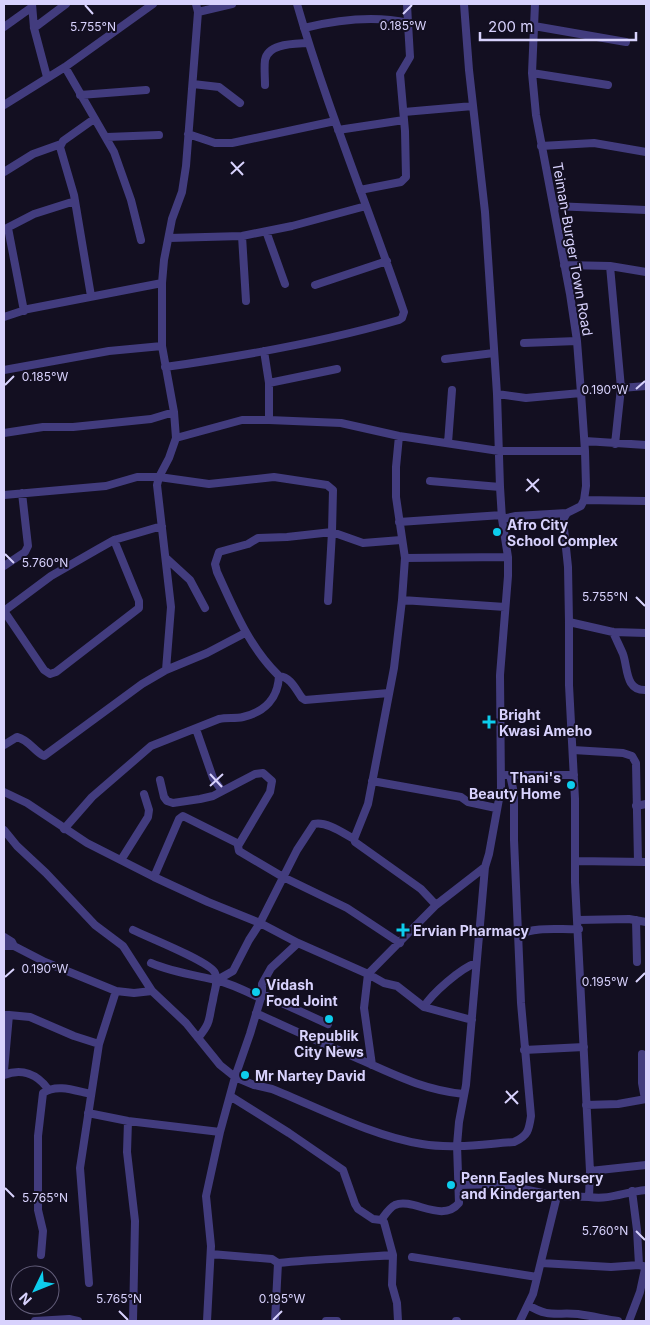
<svg xmlns="http://www.w3.org/2000/svg" width="650" height="1325" viewBox="0 0 650 1325" font-family="Inter,sans-serif">
  <style>
    .lines { fill: none; stroke-linecap: round; stroke-linejoin: round }
    .minor { stroke: #423c7e; stroke-width: 8 }
    .ticks { fill: none; stroke: #d8d2fd; stroke-width: 2 }
    .poi-dot { fill: #0dcded; stroke: #130f21; stroke-width: 2 }
    .labels { text-anchor: middle; dominant-baseline: central; stroke-width: 4; stroke-linejoin: round; paint-order: stroke }
    .street-label { font-size: 14px; fill: #d8d2fd; stroke: #130f21 }
    .poi-label { font-size: 14px; font-weight: bold; fill: #d8d2fd; stroke: #130f21; text-anchor: start }
    .ticks-label { font-size: 12px; text-anchor: middle; fill: #d8d2fd; stroke: #130f21; stroke-width: 4; stroke-linejoin: round; paint-order: stroke }
  </style>
  <rect width="100%" height="100%" fill="#130f21"/>
  <g class="lines">
    <!-- minor -->
    <path class="minor" d="M32,4L34,28L47,77
      M407,4L408,23
      M464,4L469,70L485,212L497,394L500,487L502,519
      M198,12L232,4
      M534,26L626,42
      M4,27L32,7
      M34,28L66,4
      M304,28C337,20 373,15 408,23L410,57L400,74L405,131L406,177L401,182L360,190
      M65,67L114,152L131,200L141,240
      M532,73L608,85
      M193,84L219,87L240,103
      M265,85C265,77 264,68 265,60C268,43 295,44 308,43
      M80,95L146,90
      M4,105L65,67L153,4
      M404,112L473,106
      M338,130L404,120
      M188,134L215,143H232L335,121
      M107,137L159,135
      M541,146L594,143L646,152
      M4,172L33,154L61,144
      M554,206L646,210
      M8,228L24,311
      M5,229L34,214L75,201
      M266,231L285,284
      M242,236L246,301
      M169,238L242,236L292,226L366,206
      M564,265L610,266L646,272
      M610,266L621,388L615,444
      M315,285L387,261
      M91,296L74,195L60,147L63,141L94,119
      M4,317L28,309L162,283
      M524,343L577,341
      M264,351L269,383L337,369
      M445,359L494,353
      M165,367C244,356 323,342 399,320L402,318L404,312C369,209 327,108 297,4
      M4,370L109,351L162,346
      M269,383V420
      M621,388L646,386
      M497,394L526,398L581,393
      M4,433L43,427H73L151,419L174,412
      M176,438L242,420H269L341,423L399,436L499,451H585
      M585,441L646,445
      M448,443L452,390
      M430,481L500,487
      M4,495L106,486L137,477H159L209,484L274,477L327,485L333,490L332,532L328,601
      M584,500L646,501
      M399,522L502,515
      M114,540L139,601V608L56,672L50,674L44,670L4,611L51,576L98,549L114,540L162,526
      M166,558L190,580L205,608
      M405,558L508,557
      M4,566L25,552L28,546L22,493
      M402,600L505,607
      M569,622L613,632L646,633
      M613,632C616,639 620,647 623,654C628,668 625,691 646,690
      M166,670L171,607L157,485L159,477L169,458L176,438L174,412L162,346V283L164,260L172,219L182,192L186,166L198,12L196,4
      M279,676C291,677 296,690 302,698L305,700L389,693
      M196,729L213,778L222,791
      M4,745L17,737C29,740 34,751 44,756L142,684L166,670L207,653L245,633
      M573,750L623,753L632,756L636,763L638,862
      M506,775H574
      M160,780L164,797L167,801L173,803L200,799L213,796L255,774L263,773L272,781L270,792L238,846L239,851L283,877L347,908L400,943
      M372,781L461,797L468,802L496,808
      M4,792L27,803L87,843L154,877L208,902L260,923L298,943L368,974L384,983L397,986L424,1007L472,1020
      M636,806L646,804
      M64,829L92,797L151,746L219,719C227,717 235,719 243,717C265,712 278,698 279,676C249,647 234,609 217,572L215,564L219,552L248,544L258,538L287,537L332,532L363,543L401,540
      M4,830L17,846L46,873L95,925L123,946L152,991L186,1023L220,1065L235,1077L254,1085L272,1089C317,1107 374,1137 422,1144C452,1149 484,1144 514,1142C528,1136 529,1130 531,1116L521,1003L514,840V793L510,775
      M354,839L368,804L394,668L402,600L405,558L396,497V467L399,436
      M121,860L148,817L149,810L144,794
      M575,861L646,862
      M154,877L179,819L183,816L239,844
      M578,920L629,919L646,922
      M636,920L637,962
      M133,930C147,937 211,962 215,973C219,981 214,991 213,1000C208,1020 212,1021 198,1038
      M519,935C536,926 560,930 579,929
      M4,937L12,942L14,946
      M4,946H14L45,962L116,991
      M151,963C172,972 194,975 216,980C232,984 246,991 260,998
      M217,980L233,971L249,940L260,923L297,850L314,824C326,821 343,833 354,839L355,842L421,889L436,905
      M262,994L328,1024
      M424,1007C431,994 461,968 476,963
      M256,1013C290,1029 324,1044 359,1059C395,1075 424,1090 464,1094
      M4,1015H9L4,1071
      M9,1015L30,1017L74,1036L99,1044
      M524,1050L584,1047
      M642,1054V1083L645,1099
      M372,1065L364,1008L368,974L436,905L485,867
      M4,1075C22,1068 37,1074 48,1089
      M230,1096L289,1133L343,1170L355,1204L358,1209L373,1219L381,1220L384,1222L393,1255L392,1285L397,1303L398,1321
      M586,1105L618,1104L646,1099
      M88,1113L128,1121L220,1132
      M128,1121L127,1152L135,1221L133,1321
      M590,1171L646,1165
      M459,1185L499,1184L557,1196
      M632,1191L637,1230L639,1265
      M589,1197C611,1200 624,1192 646,1190
      M381,1220C385,1215 389,1208 395,1205C413,1197 442,1224 459,1203L457,1145L459,1122L466,1085L485,867L489,854L501,788L500,675L508,576V557L502,519L516,516L567,513
      M211,1254L272,1259L278,1263C316,1259 354,1258 393,1255
      M41,1255L43,1231L38,1210V1136L43,1093C57,1083 76,1091 91,1094
      M412,1257L537,1277
      M541,1263L611,1267L639,1265L643,1266L645,1269L640,1292L629,1321
      M89,1283L80,1168L99,1044L116,991L134,993L152,991
      M528,1305C549,1318 556,1312 578,1314C592,1316 605,1319 618,1321
      M35,1321L69,1319L78,1321
      M207,1321L211,1246L206,1196L220,1132L235,1077L250,1034L262,994V984L271,968L298,943
      M275,1321L278,1263
      M326,1321H337
      M456,1321H457
      M520,1321L533,1294L557,1196L589,1197L590,1171L575,882V799L569,685V622L568,567L564,529V518L567,513L581,506L584,500L586,486L585,451L581,393L577,341L570,294L536,115L532,73L535,4"/>
  </g>
  <!-- ticks -->
  <path class="ticks" d="M85,5L93,14M403,14L412,5M231,162L243,175M231,174L244,162M5,385L14,376M636,389L645,381M527,479L539,492M526,491L539,479M5,554L14,563M636,597L645,606M210,774L222,787M210,786L223,774M5,977L14,969M636,982L645,973M506,1091L518,1104M505,1103L518,1091M5,1188L14,1197M636,1231L645,1240M119,1311L128,1320M273,1320L282,1311"/>
  <!-- markers -->
  <g class="poi-dot">
    <circle cx="497" cy="532" r="5"/>
    <path d="M486.5 714.5h5v5h5v5h-5v5h-5v-5h-5v-5h5z"/>
    <circle cx="571" cy="785" r="5"/>
    <path d="M400.5 922.5h5v5h5v5h-5v5h-5v-5h-5v-5h5z"/>
    <circle cx="256" cy="992" r="5"/>
    <circle cx="329" cy="1019" r="5"/>
    <circle cx="245" cy="1075" r="5"/>
    <circle cx="451" cy="1185" r="5"/>
  </g>
  <g class="labels">
    <!-- street labels -->
    <g class="street-label">
      <text transform="translate(573 249) rotate(80)">Teiman-Burger Town Road</text>
    </g>
    <!-- poi labels -->
    <g class="poi-label">
      <text x="507" y="524">Afro City<tspan x="507" dy="16">School Complex</tspan></text>
      <text x="499" y="714">Bright<tspan x="499" dy="16">Kwasi Ameho</tspan></text>
      <text x="561" y="777" text-anchor="end">Thani's<tspan x="561" dy="16">Beauty Home</tspan></text>
      <text x="413" y="930">Ervian Pharmacy</text>
      <text x="266" y="984">Vidash<tspan x="266" dy="16">Food Joint</tspan></text>
      <text x="329" y="1035" text-anchor="middle">Republik<tspan x="329" dy="16">City News</tspan></text>
      <text x="255" y="1075">Mr Nartey David</text>
      <text x="461" y="1177">Penn Eagles Nursery<tspan x="461" dy="16">and Kindergarten</tspan></text>
    </g>
  </g>
  <g class="ticks-label">
    <text x="403" y="30">0.185°W</text>
    <text x="93" y="31">5.755°N</text>
    <text x="45" y="381">0.185°W</text>
    <text x="605" y="394">0.190°W</text>
    <text x="45" y="567">5.760°N</text>
    <text x="605" y="601">5.755°N</text>
    <text x="45" y="973">0.190°W</text>
    <text x="605" y="986">0.195°W</text>
    <text x="45" y="1202">5.765°N</text>
    <text x="605" y="1235">5.760°N</text>
    <text x="119" y="1303">5.765°N</text>
    <text x="282" y="1303">0.195°W</text>
  </g>
  <!-- border -->
  <rect width="650" height="1325" fill="none" stroke="#d8d2fd" stroke-width="10"/>
  <!-- north arrow -->
  <g transform="translate(35 1290) rotate(227)"><circle r="24" fill="#130f21" stroke="#625d79"/>
  <path d="M0-4L9 19L0 12L-9 19Z" fill="#0dcded"/>
  <text y="-8" font-size="14" font-weight="bold" text-anchor="middle" fill="#d8d2fd">N</text>
  </g>
  <!-- scale -->
  <path d="M480 32v8h156v-8" fill="none" stroke="#d8d2fd" stroke-width="2.5"/>
  <text x="488" y="32" font-size="15" fill="#d8d2fd" stroke="#130f21" stroke-width="4" paint-order="stroke">200 m</text>
</svg>
